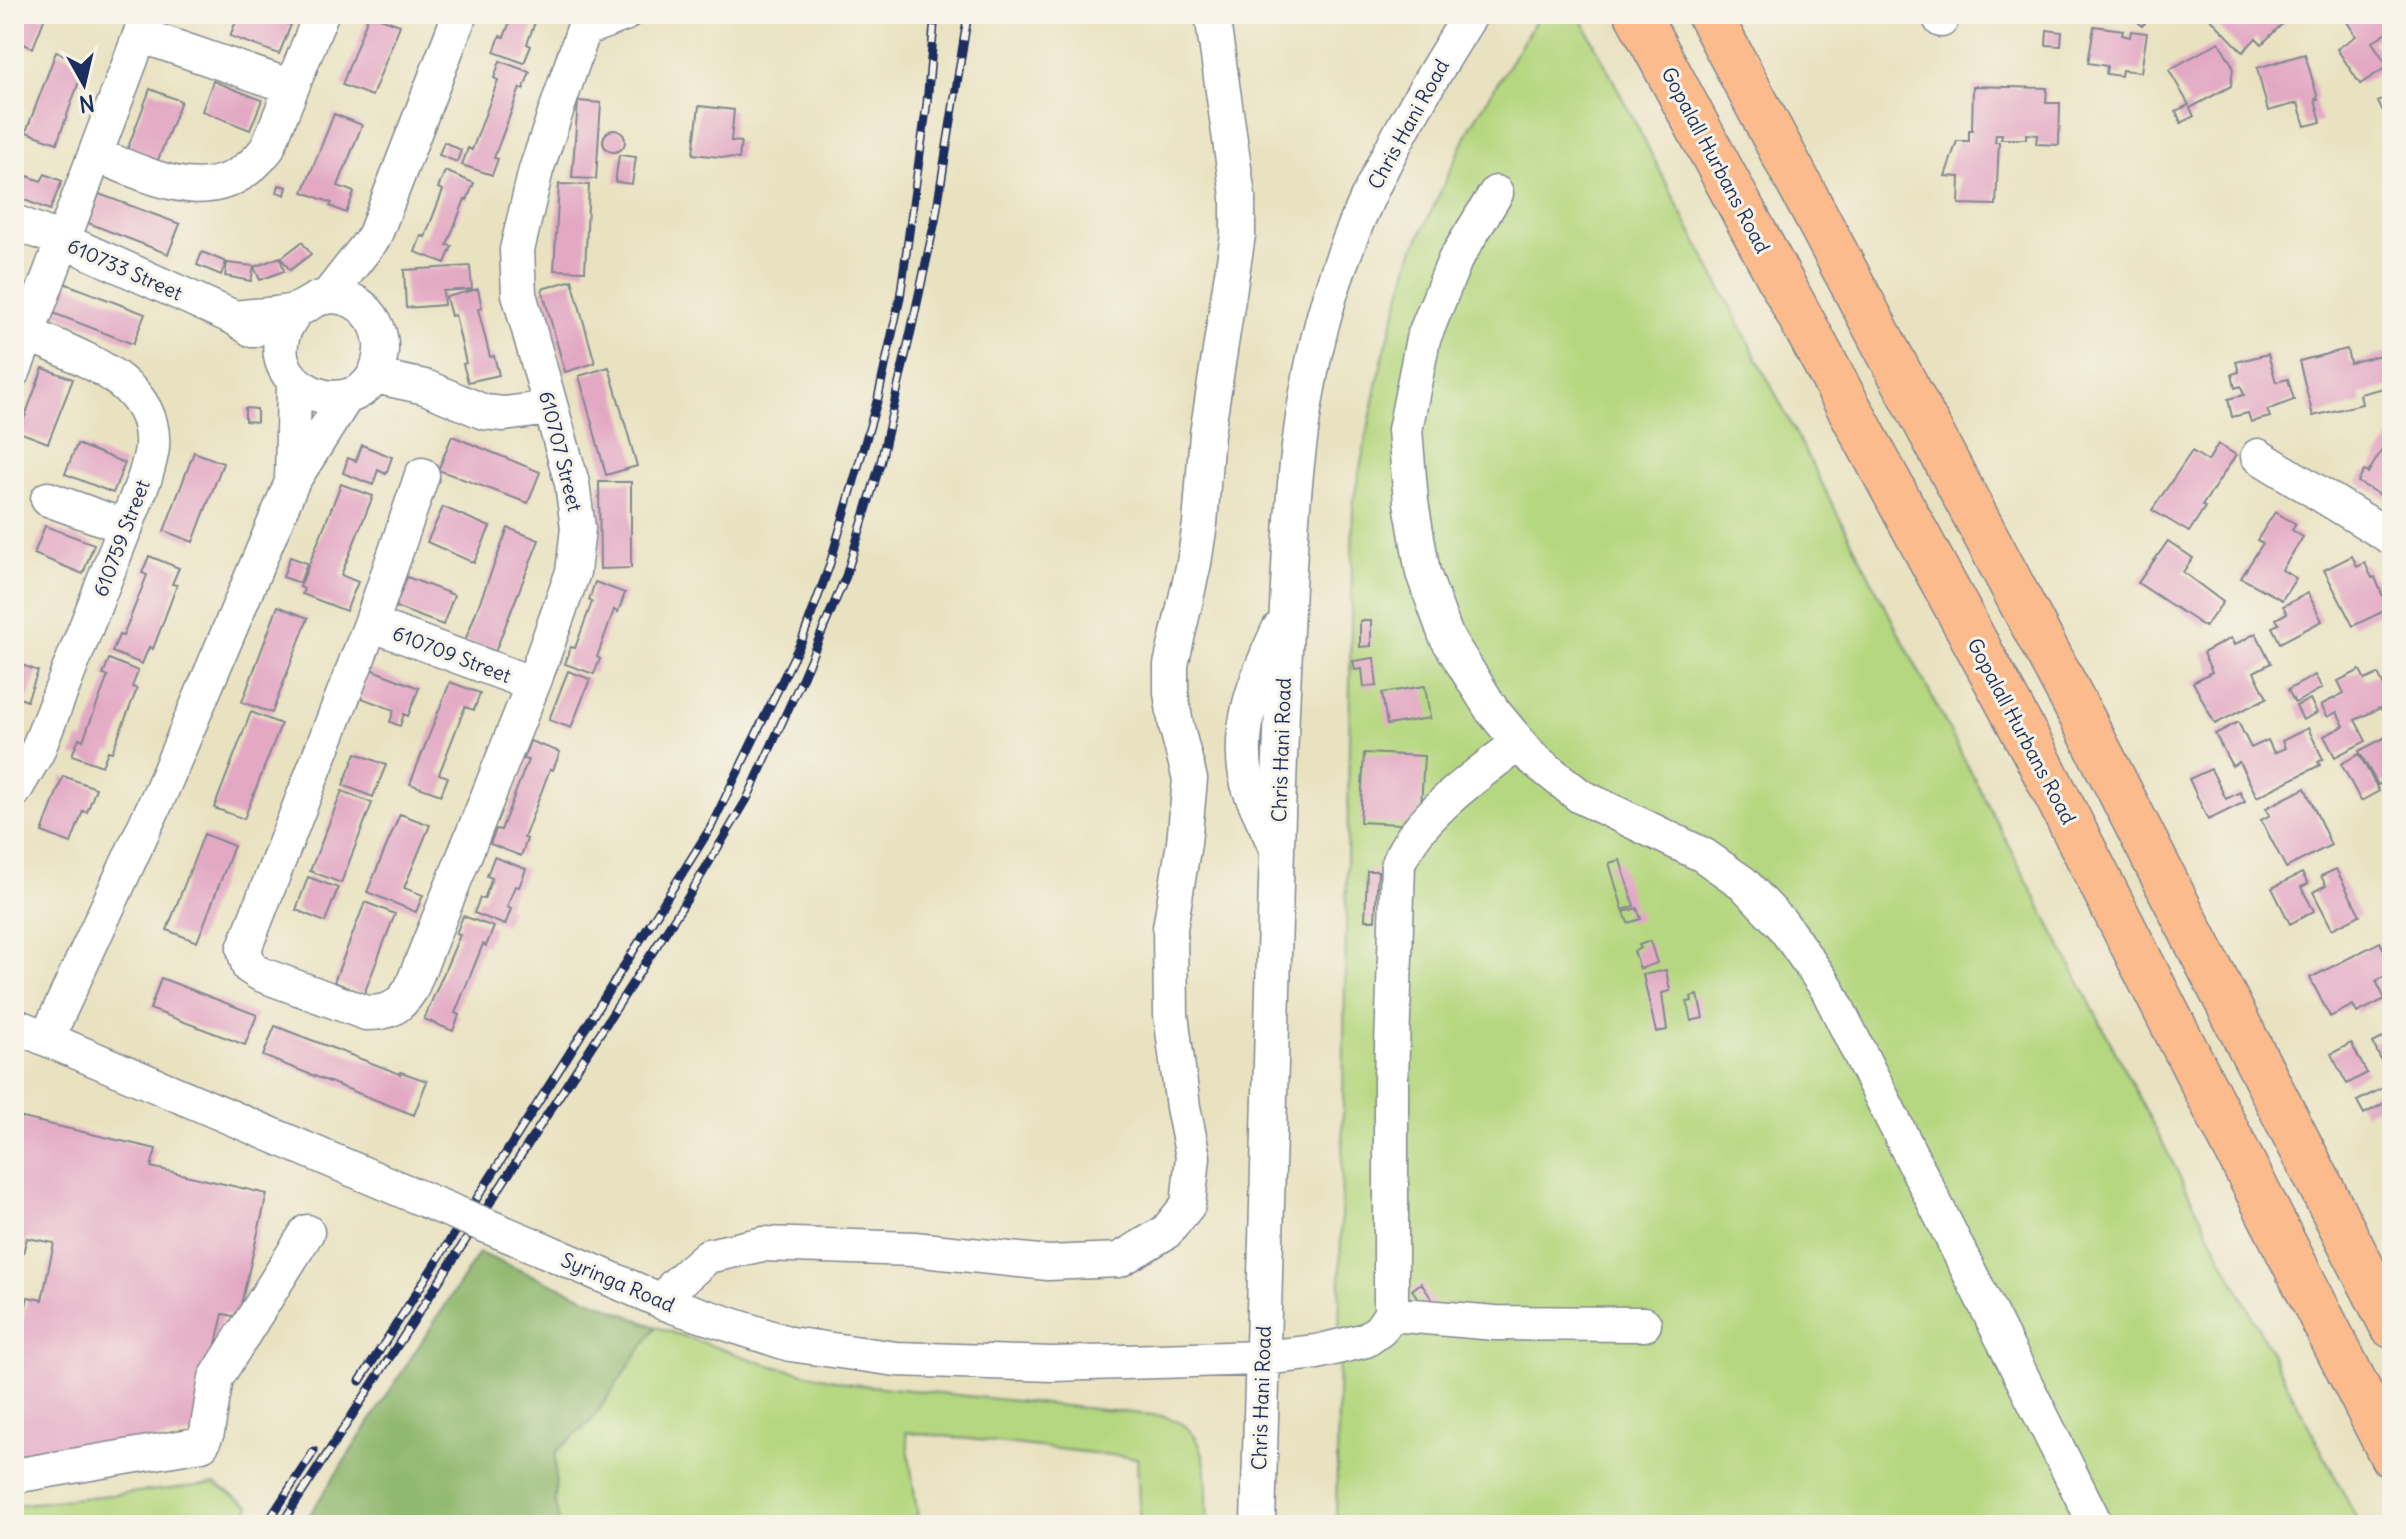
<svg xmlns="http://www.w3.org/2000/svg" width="2406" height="1539" viewBox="0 0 2406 1539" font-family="Delius,sans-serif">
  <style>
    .green { fill: #b5d77f; stroke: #68836e; stroke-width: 2 }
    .forest { fill: #90b86e; stroke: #567466; stroke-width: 2 }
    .building { fill: #e3a9c4 }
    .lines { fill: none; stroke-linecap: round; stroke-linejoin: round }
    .minor-casing { stroke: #828890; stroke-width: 37 }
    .highway-casing { stroke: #828890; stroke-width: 47 }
    .minor { stroke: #fff; stroke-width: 34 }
    .highway { stroke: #fbbb8d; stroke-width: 44 }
    .rail-casing { stroke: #1b2f5e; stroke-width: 9 }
    .rail { stroke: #f7f3e8; stroke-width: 6; stroke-dasharray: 18; stroke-linecap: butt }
    .minor-bridge-casing { stroke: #828890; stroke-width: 37; stroke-linecap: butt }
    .minor-bridge { stroke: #fff; stroke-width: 34 }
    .labels { text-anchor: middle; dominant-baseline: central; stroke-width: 6; stroke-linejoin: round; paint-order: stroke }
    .street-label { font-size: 20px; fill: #1b2f5e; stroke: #f7f3e8 }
  </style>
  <rect width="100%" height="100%" fill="#f7f3e8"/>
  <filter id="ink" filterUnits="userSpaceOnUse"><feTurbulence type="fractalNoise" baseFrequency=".0125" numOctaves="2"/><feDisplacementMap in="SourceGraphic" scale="16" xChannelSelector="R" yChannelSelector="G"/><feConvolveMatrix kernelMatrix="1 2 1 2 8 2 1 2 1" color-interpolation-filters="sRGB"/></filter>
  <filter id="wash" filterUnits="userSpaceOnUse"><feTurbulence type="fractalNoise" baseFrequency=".006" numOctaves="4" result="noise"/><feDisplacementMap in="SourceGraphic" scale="32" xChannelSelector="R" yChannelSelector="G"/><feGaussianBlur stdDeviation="1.8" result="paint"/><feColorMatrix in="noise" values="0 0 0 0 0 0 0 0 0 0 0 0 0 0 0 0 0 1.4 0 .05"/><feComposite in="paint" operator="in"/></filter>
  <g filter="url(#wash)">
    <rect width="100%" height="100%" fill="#e9e2c1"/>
    <!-- green -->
    <path class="green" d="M1540,14H1579L2360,1525H1336L1353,503L1382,361L1412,253L1471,126Z
      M656,1327L769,1365L852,1384L1162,1416C1215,1428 1205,1480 1208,1525H1140L1137,1458L906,1432L919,1525H560L555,1504L556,1452L591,1421Z
      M215,1484L250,1506L238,1525H14V1505Z"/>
    <!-- forest -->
    <path class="forest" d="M479,1253L656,1327L591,1421L556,1452L555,1504L560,1525H303Z"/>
    <g id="blocks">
      <!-- building -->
      <path class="building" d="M14,14L26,18L27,14L45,17L33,48L14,40Z
        M239,14H263L291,25L279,54L230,36Z
        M369,14L400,25L372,96L342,85Z
        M513,14H538L527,44L531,46L524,63L494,52L500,36L504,37Z
        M2131,14H2154L2142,26Z
        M2206,14H2278L2285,21L2262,44L2256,38L2243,52Z
        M2354,14H2392V29L2372,42L2388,66L2360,84L2337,49L2356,36L2347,22L2356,17Z
        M2094,26L2123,30L2122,35L2130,37L2131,31L2147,33L2141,72L2122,70L2121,76L2106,74L2107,66L2088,63Z
        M2047,30L2062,32L2061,46L2046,45Z
        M2219,42L2233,66L2231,86L2190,108L2194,116L2181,123L2176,111L2189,105L2169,70Z
        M56,52L86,62L57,143L26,132Z
        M2305,54L2318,99H2315L2321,122L2305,126L2298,103L2268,111L2257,68Z
        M500,61L530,72L523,90L520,88L494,158L498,159L492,175L462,165L468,148L472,150L498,80L494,78Z
        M213,81L262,100L250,130L202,111Z
        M1973,86L2047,88L2046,103H2060L2059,145L2036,144L2037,135L2026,134V139H2001L2002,134H1996L1995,142H1999L1996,205L1959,204L1960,177L1945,176L1957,141H1969V130H1972Z
        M150,89L181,101L156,165L126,153Z
        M2392,95V109L2384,113L2378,102Z
        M578,101L601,103L596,179L572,178Z
        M699,106L734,110L731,141L741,142L739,159L693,154Z
        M334,114L362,125L338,186L354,192L346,213L330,206L332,203L303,192Z
        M603 141a11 11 0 1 1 22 0a11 11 0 1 1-22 0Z
        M444,142L461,150L457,162L439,155Z
        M619,155L636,157L632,184L615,182Z
        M14,171L41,181L45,174L62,181L50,210L14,196Z
        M445,171L474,183L467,200L465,199L447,245L452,246L445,263L415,252L421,236L425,237L443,190L438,188Z
        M559,184L589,185L585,271L554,270Z
        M279,185L287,187L285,195L277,192Z
        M99,194L180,224L168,254L88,223Z
        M302,242L311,254L290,270L281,258Z
        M202,252L226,262L221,275L197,265Z
        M280,257L284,271L260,280L254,267Z
        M227,263L254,266L251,281L225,276Z
        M470,266L472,289L443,291L444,305L406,308L404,270Z
        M14,274L23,277L14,300Z
        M572,280L595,363L565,372L542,289Z
        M64,283L145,314L133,344L53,313Z
        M478,289L482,308L478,309L490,357L494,356L499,375L468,382L463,364L466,363L455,315L451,316L446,297Z
        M2347,349L2350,363L2388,353L2392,370V386L2360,394L2362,404L2313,416L2299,361Z
        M2268,354L2276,382L2288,379L2294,400L2267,410L2270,417L2251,422L2248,413L2232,417L2228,399L2244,395L2241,386L2235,388L2232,374L2239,372L2236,362Z
        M609,367L637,466L606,475L579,376Z
        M43,368L73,379L48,443L19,432Z
        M245,408L257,409V422L245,421Z
        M2392,433V502L2358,482L2364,471L2368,473Z
        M452,436L540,472L528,503L438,470Z
        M77,444L125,463L113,493L65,474Z
        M2218,444L2236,455L2202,506L2205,507L2189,532L2152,510L2192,451L2208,461Z
        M362,445L392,457L386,474L378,470L373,485L343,473L348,458L356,461Z
        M194,452L223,463L193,542L164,531Z
        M599,482H631V568L600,569Z
        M341,484L373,496L341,575L358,582L346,611L302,594L304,589L300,587Z
        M443,507L490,527L474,563L427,542Z
        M2275,512L2296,524L2292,530L2303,537L2282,570L2296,578L2282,600L2241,578L2263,543L2257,540Z
        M45,526L94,544L83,574L34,554Z
        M508,528L539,540L495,652L465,641Z
        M2168,541L2193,558L2183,572L2223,602L2205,627L2138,583Z
        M149,556L179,568L172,584L177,585L153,649L149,647L142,664L112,652L119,635L123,636L147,575L142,573Z
        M2352,556L2357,567L2365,563L2372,578L2375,577L2388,609L2353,626L2324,570Z
        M290,557L307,563L300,583L283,577Z
        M407,577L454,595L443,625L395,607Z
        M595,582L625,593L618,612L614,610L597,657L600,659L594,674L565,664L571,647L575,648L592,602L589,600Z
        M2308,593L2322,621L2280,643L2272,627L2279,624L2276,619L2287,613L2283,606Z
        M278,606L308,618L272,713L242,702Z
        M1360,621H1371V646L1360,647Z
        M2256,633L2271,663L2254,672L2267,698L2215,724L2193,682L2212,672L2203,653L2231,638L2234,645Z
        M1374,658L1377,686L1364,687L1362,669L1355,670L1353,661Z
        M109,659L138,671L132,687L137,689L112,752L108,751L102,766L72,755L79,738L83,740L108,676L103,675Z
        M14,662L38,671L27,701L14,696Z
        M370,669L419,688L408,716L404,714L400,726L390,722L394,710L359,697Z
        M2360,670L2365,680L2378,674L2384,686L2390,683L2392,709L2384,713L2380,708L2355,720L2366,741L2335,757L2324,736L2344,726L2337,712L2328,717L2321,705L2344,693L2338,681Z
        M568,671L590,679L571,728L549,720Z
        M2315,675L2322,688L2295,703L2288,690Z
        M450,682L480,693L474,710L465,707L439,774L448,777L441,795L410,784Z
        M1425,686L1430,718L1387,725L1382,693Z
        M2310,699L2317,713L2303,720L2296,706Z
        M251,712L281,724L244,819L214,808Z
        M2238,722L2251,748L2268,740L2274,753L2285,748L2282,741L2308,728L2323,759L2318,762L2320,765L2257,797L2239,762L2232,766L2215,734Z
        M2392,734V778L2378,785L2359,751Z
        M530,741L560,752L553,770L550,769L524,838L527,839L521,856L490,844L496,829L501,830L528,760L523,759Z
        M356,753L386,765L373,797L343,785Z
        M1364,753L1424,756L1420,825L1360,822Z
        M2359,754L2379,791L2361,801L2341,764Z
        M2211,769L2226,799L2240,792L2245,802L2208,820L2189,779Z
        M63,776L96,788L87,812L83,811L71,843L42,832Z
        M2305,788L2331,845L2286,868L2261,820L2270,815L2266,808Z
        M342,791L372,803L341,883L310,871Z
        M400,814L430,825L404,888L423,895L416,912L367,892Z
        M204,834L234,846L197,942L167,930Z
        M494,857L526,869L519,887L515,886L507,907L511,909L505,925L474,913L480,898L484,899L492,878L487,876Z
        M1620,860L1634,906L1623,910L1609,863Z
        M2336,869L2360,915L2332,929L2313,892L2326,885L2321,876Z
        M1367,871H1378L1375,920H1365Z
        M2302,873L2308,884L2301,887L2314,911L2290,924L2272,888Z
        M308,877L338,888L325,922L296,910Z
        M365,902L395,914L364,994L334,982Z
        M1637,908L1641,919L1628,923L1624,912Z
        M463,916L494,927L486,946L483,944L455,1013L459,1015L453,1031L424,1019L460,935L456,934Z
        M1650,941L1657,963L1640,969L1634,951L1641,948L1639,945Z
        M2380,942L2392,965V973L2376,981L2385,999L2357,1013L2353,1005L2330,1017L2310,978Z
        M1666,970L1670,991L1662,993L1667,1030L1656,1032L1643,975Z
        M161,978L257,1015L245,1045L150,1009Z
        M1698,995L1703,1018L1691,1021L1687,1002L1692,1001L1691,997Z
        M275,1026L400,1074L401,1072L427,1081L414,1115L263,1056Z
        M2392,1033V1099L2364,1114L2357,1101L2389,1085L2383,1075L2387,1073L2373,1043Z
        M2351,1043L2367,1073L2347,1084L2331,1054Z
        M14,1116L156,1149L151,1167L267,1194L238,1317L223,1314L195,1434L14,1463V1356L28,1297L42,1300L54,1243L27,1238L23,1253L14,1250Z
        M1421,1283L1435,1304L1427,1310L1412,1290Z"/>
    </g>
  </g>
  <g filter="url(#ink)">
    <use href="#blocks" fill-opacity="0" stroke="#828890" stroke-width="2"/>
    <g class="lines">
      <!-- minor casing -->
      <g class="minor-casing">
        <path id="minor" d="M1940,14L1941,20
          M584,29L624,14
          M140,35L292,87
          M96,155C158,179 217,213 267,149L321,14
          M1496,193L1455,260L1423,339L1405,430L1411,502L1423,573L1446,636L1492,710L1531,757L1580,796L1703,855L1743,883L1782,924L1827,988L2096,1525
          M14,222L64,241L235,318L253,330
          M327,297L374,237L460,14
          M235,318C254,315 278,316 296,310C306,307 313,299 324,297C360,291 387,325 380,358C366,438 235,384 297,310
          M14,370L148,14
          M374,376L425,387L484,412L504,414L551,408
          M2258,456L2392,538
          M422,475L371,624L244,949L249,967L260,974L366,1013C389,1013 399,1008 411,989L533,684L573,572L578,528L572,483L519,294L517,250L536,170L589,14
          M292,482L294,382
          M48,499L126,527
          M371,624L533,684
          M14,791L37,752L145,477C148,467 151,457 152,447C157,380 77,357 29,334
          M1273,841C1265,822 1254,803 1248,784C1234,730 1257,676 1279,629
          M14,1025L406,1192
          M47,1038L162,789L292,482L346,397
          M542,1249L673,1306L790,1344L896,1359L1053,1364L1262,1358L1317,1352L1366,1340L1380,1330L1391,1314V1078L1398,864C1416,817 1479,773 1519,743
          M664,1303L674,1286L708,1256L763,1244L914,1249L1048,1263L1119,1260L1166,1232L1188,1205L1193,1157L1183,1107L1171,1015L1170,928L1184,843L1190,779L1176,725L1171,693V665L1194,563L1200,524L1207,434L1238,235V196L1212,14
          M1391,1314L1495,1323L1644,1324
          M14,1476L202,1444L207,1432L216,1378L307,1232
          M1258,1525C1264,1299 1271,1073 1277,848C1279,775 1282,702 1286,630C1290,534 1295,437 1317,344C1344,223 1406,117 1471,14"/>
      </g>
      <!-- highway casing -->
      <g class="highway-casing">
        <path id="highway" d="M1637,14L2035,753L2392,1456
          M1709,14L2085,723L2392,1326"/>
      </g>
      <!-- minor -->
      <use href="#minor" class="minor"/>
      <!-- highway -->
      <use href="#highway" class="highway"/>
      <!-- rail casing -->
      <g class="rail-casing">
        <path id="rail" d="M360,1381L559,1070L711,827L802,640L829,567L878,398L900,298L927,103L935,14
          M266,1525L314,1451
          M281,1525L687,899L747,799L801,681L846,576L881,461L911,331L935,221L968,14"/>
      </g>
      <!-- rail -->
      <use href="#rail" class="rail"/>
      <!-- minor-bridge casing -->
      <g class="minor-bridge-casing">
        <path id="minor-bridge" d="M406,1192L542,1249"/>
      </g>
      <!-- minor-bridge -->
      <use href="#minor-bridge" class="minor-bridge"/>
    </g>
  </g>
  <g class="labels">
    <!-- street labels -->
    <g class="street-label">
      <text transform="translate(1408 124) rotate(-61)">Chris Hani Road</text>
      <text transform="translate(1716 160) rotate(62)">Gopalall Hurbans Road</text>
      <text transform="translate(125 269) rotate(24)">610733 Street</text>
      <text transform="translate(561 451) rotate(76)">610707 Street</text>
      <text transform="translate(121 538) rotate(-69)">610759 Street</text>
      <text transform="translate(452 654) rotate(21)">610709 Street</text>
      <text transform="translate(2022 731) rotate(62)">Gopalall Hurbans Road</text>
      <text transform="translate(1281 750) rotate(-88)">Chris Hani Road</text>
      <text transform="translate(618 1282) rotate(23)">Syringa Road</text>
      <text transform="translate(1261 1398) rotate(-88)">Chris Hani Road</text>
    </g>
  </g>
  <!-- margin -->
  <rect width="2406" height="1539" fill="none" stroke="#f7f3e8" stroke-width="48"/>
  <!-- north arrow -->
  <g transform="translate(84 84) rotate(172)" stroke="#f7f3e8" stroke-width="6" paint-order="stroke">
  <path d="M0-6L14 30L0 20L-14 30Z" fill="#1b2f5e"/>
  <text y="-12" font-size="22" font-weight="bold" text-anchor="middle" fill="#1b2f5e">N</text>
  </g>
</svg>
